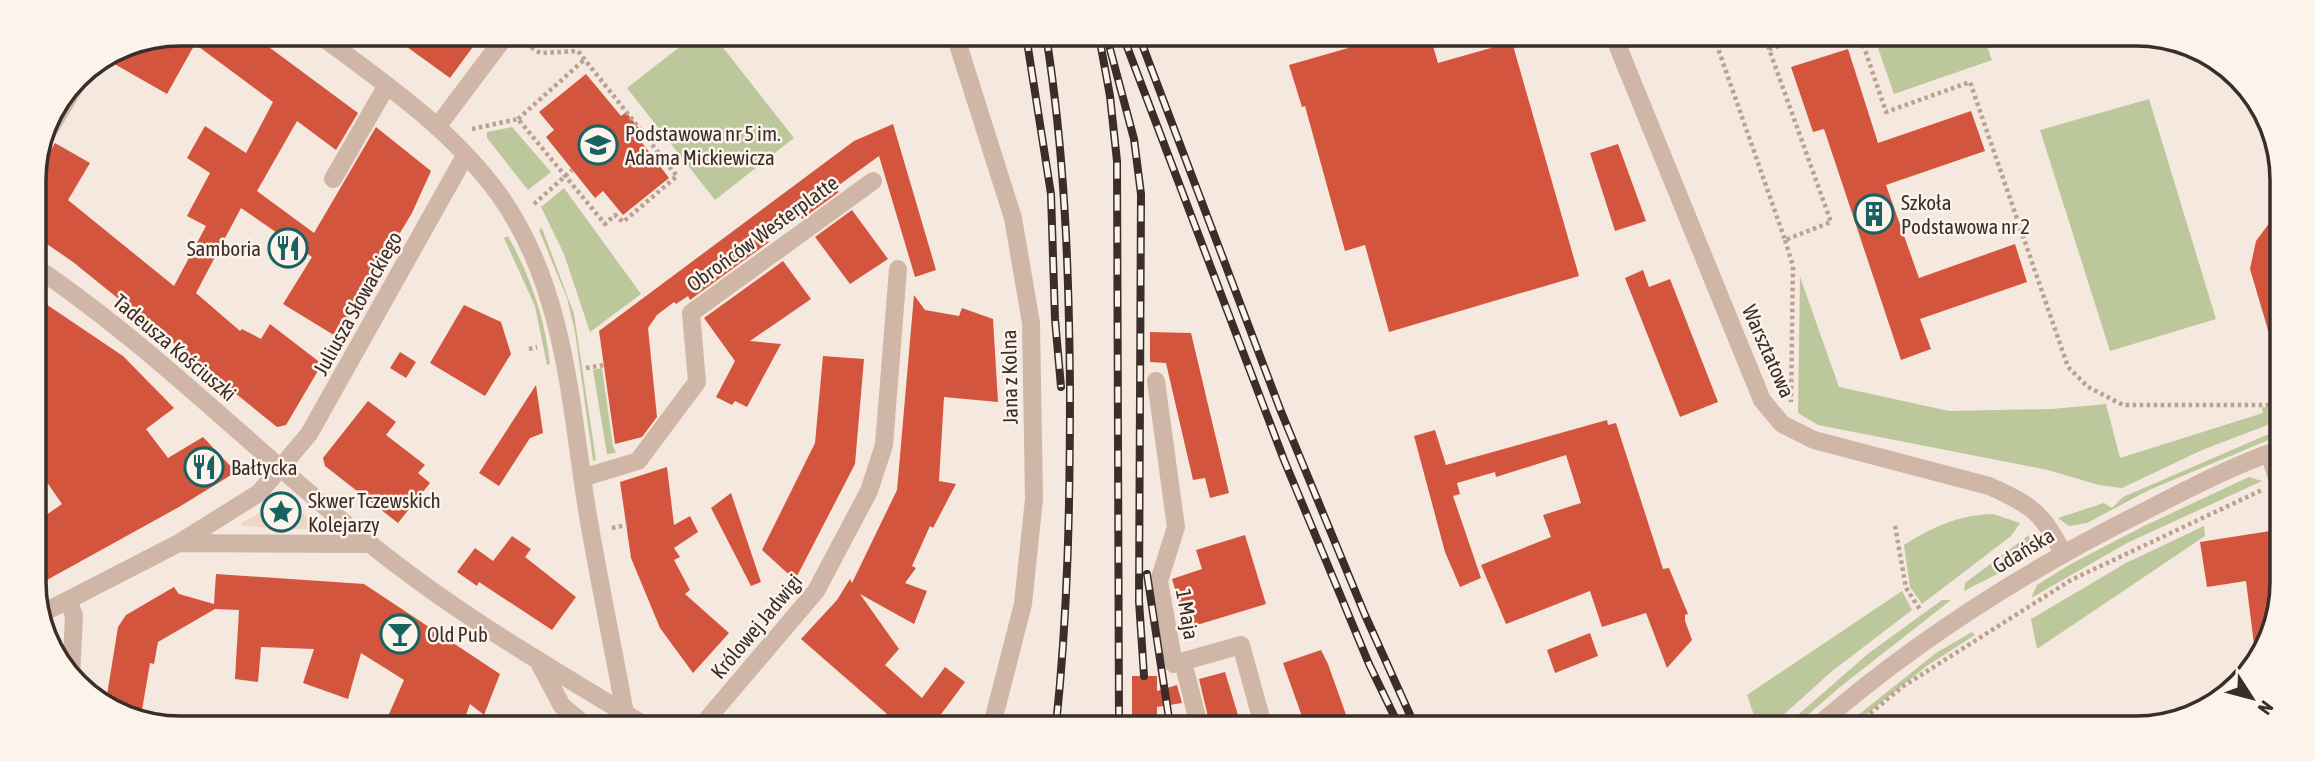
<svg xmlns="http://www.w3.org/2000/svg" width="2315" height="761" viewBox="0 0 2315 761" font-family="'Asap Condensed',sans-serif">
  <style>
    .green { fill: #bcc79b }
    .plaza { fill: #efd8c3 }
    .building { fill: #d4553d }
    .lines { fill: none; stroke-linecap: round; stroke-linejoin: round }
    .path { stroke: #bca091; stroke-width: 4.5; stroke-dasharray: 3.5 3.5; stroke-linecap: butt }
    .minor { stroke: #d0b6a7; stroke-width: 18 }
    .rail-casing { stroke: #3b2d29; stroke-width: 8 }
    .rail { stroke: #fcf3eb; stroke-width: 5; stroke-dasharray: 16; stroke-linecap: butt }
    .labels { text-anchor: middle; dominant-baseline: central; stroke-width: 5; stroke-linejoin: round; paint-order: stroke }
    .poi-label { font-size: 21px; fill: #3b2d29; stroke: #fcf3eb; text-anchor: start }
    .street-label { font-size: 21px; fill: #3b2d29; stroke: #fcf3eb }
    .rim { fill: none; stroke: #3b2d29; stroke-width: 3.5 }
  </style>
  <rect width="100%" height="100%" fill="#f5e8de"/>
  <!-- green -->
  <path class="green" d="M695,35H713L794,138L715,200L627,88Z
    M1888,38H1984L1992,60L1894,94L1876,42Z
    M2149,99L2216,319L2110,351L2040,130Z
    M512,127L551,172L528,190L487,138V132Z
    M564,188L641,294L590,332L564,254L541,207Z
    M542,228L574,314L596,460L593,461L575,332L567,298L539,230Z
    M508,236C530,276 545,318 550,364L547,365L535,306L504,238Z
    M1800,277L1839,387L1949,411L2052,409L2106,404L2120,458L2263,413L2262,407L2278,408V421L2202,450L2122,488L2099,485L2048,470L1818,425L1798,413Z
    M602,368L613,446L616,453L607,454L593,370Z
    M2278,430V436L2149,490L2087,523L2069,526L2058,518L2104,503L2112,508L2123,497Z
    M2249,477L2262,481L2127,543L2031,598L2037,585L2069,565L2144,526Z
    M1993,514L2020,523L2011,536L1922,604L1910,587L1904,545C1933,527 1958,515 1993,514Z
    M2204,526L2205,536L2037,649L2031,619L2126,563Z
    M2029,535C2034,563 1984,579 1964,591L1965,583Z
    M1902,591L1912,610L1831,672L1770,727H1758L1747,695Z
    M1942,600H1951L1840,687L1794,727H1784L1869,653Z
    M1972,632L1975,635L1928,665L1851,727H1843L1936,653Z"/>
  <!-- plaza -->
  <path class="plaza" d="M284,499L317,524V530L242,526L241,523Z"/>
  <!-- building -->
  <path class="building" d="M179,33H250L358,113L336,150L297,121L257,191L314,233L376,127L431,171L412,213L337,337L283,304L312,257L241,208L196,293L240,331L242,329L261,339L270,324L322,364L286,425L277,427L73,262L34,235V181L55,143L90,163L68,200L174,286L206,226L187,216L210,173L187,158L205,126L246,153L273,102L195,44L167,94L104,58L124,44Z
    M389,34H461L475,44L450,78Z
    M1390,36H1430L1438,63L1512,42L1579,276L1389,332L1365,245L1345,251L1305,106L1302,107L1289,65Z
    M1848,49L1878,143L1971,111L1985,151L1886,185L1919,278L2015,244L2027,282L1920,319L1931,349L1901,360L1824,129L1813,132L1791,67Z
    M586,74L621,116L626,112L641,131L636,135L669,178L623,215L603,191L595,198L546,137L554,130L539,112Z
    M893,124L936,270L915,277L879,156L835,188L839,192L802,219L799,214L766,238L769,242L690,300L688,296L676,304L674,302L657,315L648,328L657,417L642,437L615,444L599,331L854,141Z
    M1618,144L1646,221L1615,231L1590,153Z
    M852,210L888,259L850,284L815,237Z
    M2279,210L2278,347H2273L2250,269L2256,241Z
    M783,261L811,299L750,341L781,344L747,407L735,401L732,405L716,397L735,361L704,318Z
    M1643,270L1649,287L1670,279L1718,402L1680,417L1625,278Z
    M914,295L925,310L959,316L962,308L993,319L998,402L944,397L939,481L956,484L933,528L930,526L912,566L916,568L905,583L927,591L914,624L860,594L899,649L885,665L922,698L945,667L965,682L933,725L879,724L887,714L801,639L837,600L850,579L852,583L897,490Z
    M34,296L123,356L174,408L146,429L168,458L203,437L236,472L179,507L36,586V522L62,504L35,465Z
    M464,305L501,322L511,354L485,396L430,363Z
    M1150,332L1191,333L1229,493L1210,498L1205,478L1193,480L1166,363L1150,362Z
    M400,352L416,362L406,378L390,368Z
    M823,356L864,359L855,464L795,580L762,550L815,443Z
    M536,385L543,433L530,438L499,486L479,473Z
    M368,401L396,422L386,435L425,465L418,473L430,483L398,523L325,466L323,458Z
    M1607,420L1608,425L1616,423L1663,569L1669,568L1688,614L1685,615V621L1692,640L1667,668L1646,613L1602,627L1590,591L1506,624L1481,565L1551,537L1543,515L1581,503L1566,455L1496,477L1495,472L1457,483L1460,494L1453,496L1481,578L1460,587L1445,552L1414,436L1435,430L1446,465Z
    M667,467L674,525L690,516L698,532L674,548L680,557L674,560L690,590L685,594L729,633L693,673L660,628L631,558L620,482Z
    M731,493L761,582L751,586L711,508Z
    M2270,531L2277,577V620L2255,652L2246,581L2207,587L2200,542Z
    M1245,535L1266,604L1187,628L1172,579L1202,569L1196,550Z
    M512,536L531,549L525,557L576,597L552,630L479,582L477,586L457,572L475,548L493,561Z
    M216,574L364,584L500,674L484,715L470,704L463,723H385L404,680L361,653L348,699L303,683L314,649L261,647L258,682L235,679L239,610L215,609L158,642L154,664L150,663L140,722L106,701L118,627L126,615L174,587L179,594L214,604Z
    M1590,633L1598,656L1555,673L1547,650Z
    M1321,650L1328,664L1350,726L1305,725L1283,663Z
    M1225,672L1241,725H1210L1199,679Z
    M1132,676H1157V691L1177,685L1182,703L1157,707V725H1132Z"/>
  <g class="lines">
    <!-- path -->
    <path class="path" d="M1714,37L1785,240L1831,222L1769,49L1810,37
      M1861,38L1886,112L1970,82L2068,367L2088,387L2123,405H2278
      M518,119L585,59
      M472,129L518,119L605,224L615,215L623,222L677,176L578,51L540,53L523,42
      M534,204L572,170
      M1785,240L1793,266L1791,402
      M529,349L537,347
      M586,368L604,365
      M1895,526L1906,588L1921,611
      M612,528L627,525
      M1854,727L1902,687L2071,580L2264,489"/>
    <!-- minor -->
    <path class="minor" d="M318,34C383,82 452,129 500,196C565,288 570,402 587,510C599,581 614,652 627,724
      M955,35L1013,218L1031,323L1034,499L1023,604L992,725
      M1614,37L1762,400L1782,424L1814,440L1989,486C2028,503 2044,513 2062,552
      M437,127L507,34
      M40,145L84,71
      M333,179L387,85
      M34,266C154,347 256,452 369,543C454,612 550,668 643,724
      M1156,381L1176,527L1159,581L1174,664L1241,645L1263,725
      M2269,453L2277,478
      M582,478L638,461L697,382L691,313L873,181
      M179,543L370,544
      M68,601L74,615L71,679
      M39,615L179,543L259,493L309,434L465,156
      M537,659L562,706L584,724
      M1183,662L1199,725
      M703,724L816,591L869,491L884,445L898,269
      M1816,727C1917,639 2028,569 2147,510C2190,488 2232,466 2278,450"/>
    <!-- rail casing -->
    <g class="rail-casing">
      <path id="rail" d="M1026,35L1051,194L1055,319L1061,387
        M1046,35C1065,154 1069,271 1070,390C1070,503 1068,613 1056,725
        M1099,36L1110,96L1117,161L1119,725
        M1123,36L1284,460L1369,664L1399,726
        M1139,36L1280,409L1365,615L1415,726
        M1110,49L1134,139L1141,194L1139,601L1144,676
        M1147,574L1170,725"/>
    </g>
    <!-- rail -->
    <use href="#rail" class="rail"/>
  </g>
  <!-- icons -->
  <defs>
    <g id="school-ring" transform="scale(2.0125)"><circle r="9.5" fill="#fcf3eb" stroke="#186361" stroke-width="1.5"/><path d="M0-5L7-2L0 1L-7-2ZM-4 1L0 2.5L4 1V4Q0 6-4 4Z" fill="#186361"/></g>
    <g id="building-ring" transform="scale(2.0125)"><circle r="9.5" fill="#fcf3eb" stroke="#186361" stroke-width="1.5"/><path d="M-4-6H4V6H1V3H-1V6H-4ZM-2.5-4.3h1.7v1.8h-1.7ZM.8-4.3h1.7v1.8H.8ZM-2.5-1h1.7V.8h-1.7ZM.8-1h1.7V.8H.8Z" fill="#186361"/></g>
    <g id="restaurant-ring" transform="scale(2.0125)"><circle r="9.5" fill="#fcf3eb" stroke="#186361" stroke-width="1.5"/><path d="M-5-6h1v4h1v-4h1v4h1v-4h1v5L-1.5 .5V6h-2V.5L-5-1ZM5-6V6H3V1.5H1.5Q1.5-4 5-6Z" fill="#186361"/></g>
    <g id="sight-ring" transform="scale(2.0125)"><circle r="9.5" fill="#fcf3eb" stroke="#186361" stroke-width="1.5"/><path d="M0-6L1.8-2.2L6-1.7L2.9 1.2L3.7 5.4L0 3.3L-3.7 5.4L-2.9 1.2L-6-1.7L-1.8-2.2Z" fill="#186361"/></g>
    <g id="bar-ring" transform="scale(2.0125)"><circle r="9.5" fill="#fcf3eb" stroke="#186361" stroke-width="1.5"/><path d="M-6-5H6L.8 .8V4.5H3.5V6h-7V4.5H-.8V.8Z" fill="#186361"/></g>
  </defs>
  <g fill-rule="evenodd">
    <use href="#school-ring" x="598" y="145"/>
    <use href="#building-ring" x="1874" y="214"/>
    <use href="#restaurant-ring" x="288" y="248"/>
    <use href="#restaurant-ring" x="204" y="467"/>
    <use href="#sight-ring" x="281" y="512"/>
    <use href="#bar-ring" x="400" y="634"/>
  </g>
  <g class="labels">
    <!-- poi labels -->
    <g class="poi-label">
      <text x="625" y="133">Podstawowa nr 5 im.<tspan x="625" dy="24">Adama Mickiewicza</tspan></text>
      <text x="1901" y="202">Szkoła<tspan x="1901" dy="24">Podstawowa nr 2</tspan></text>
      <text x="261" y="248" text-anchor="end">Samboria</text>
      <text x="231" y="467">Bałtycka</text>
      <text x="308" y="500">Skwer Tczewskich<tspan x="308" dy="24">Kolejarzy</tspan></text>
      <text x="427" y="634">Old Pub</text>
    </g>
    <!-- street labels -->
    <g class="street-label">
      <text transform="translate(762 233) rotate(-36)">Obrońców Westerplatte</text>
      <text transform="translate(357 303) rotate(-61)">Juliusza Słowackiego</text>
      <text transform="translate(175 347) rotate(40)">Tadeusza Kościuszki</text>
      <text transform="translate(1769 351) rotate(66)">Warsztatowa</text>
      <text transform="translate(1009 377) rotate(-91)">Jana z Kolna</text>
      <text transform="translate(2023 550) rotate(-31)">Gdańska</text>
      <text transform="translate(1188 614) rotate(80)">1 Maja</text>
      <text transform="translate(756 626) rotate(-50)">Królowej Jadwigi</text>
    </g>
  </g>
  <!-- crop -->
  <path d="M0 0H2315V761H0ZM180 46H2136A134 134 0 0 1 2270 180V582A134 134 0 0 1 2136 716H180A134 134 0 0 1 46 582V180A134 134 0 0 1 180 46Z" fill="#fcf3eb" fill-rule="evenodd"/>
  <path class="rim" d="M180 46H2136A134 134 0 0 1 2270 180V582A134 134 0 0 1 2136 716H180A134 134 0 0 1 46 582V180A134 134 0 0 1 180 46Z"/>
  <!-- north arrow -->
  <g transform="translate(2252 698) rotate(126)" stroke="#fcf3eb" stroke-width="5" paint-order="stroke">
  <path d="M0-5L12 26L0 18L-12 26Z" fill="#3b2d29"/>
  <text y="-10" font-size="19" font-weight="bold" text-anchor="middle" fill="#3b2d29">N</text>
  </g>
</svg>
